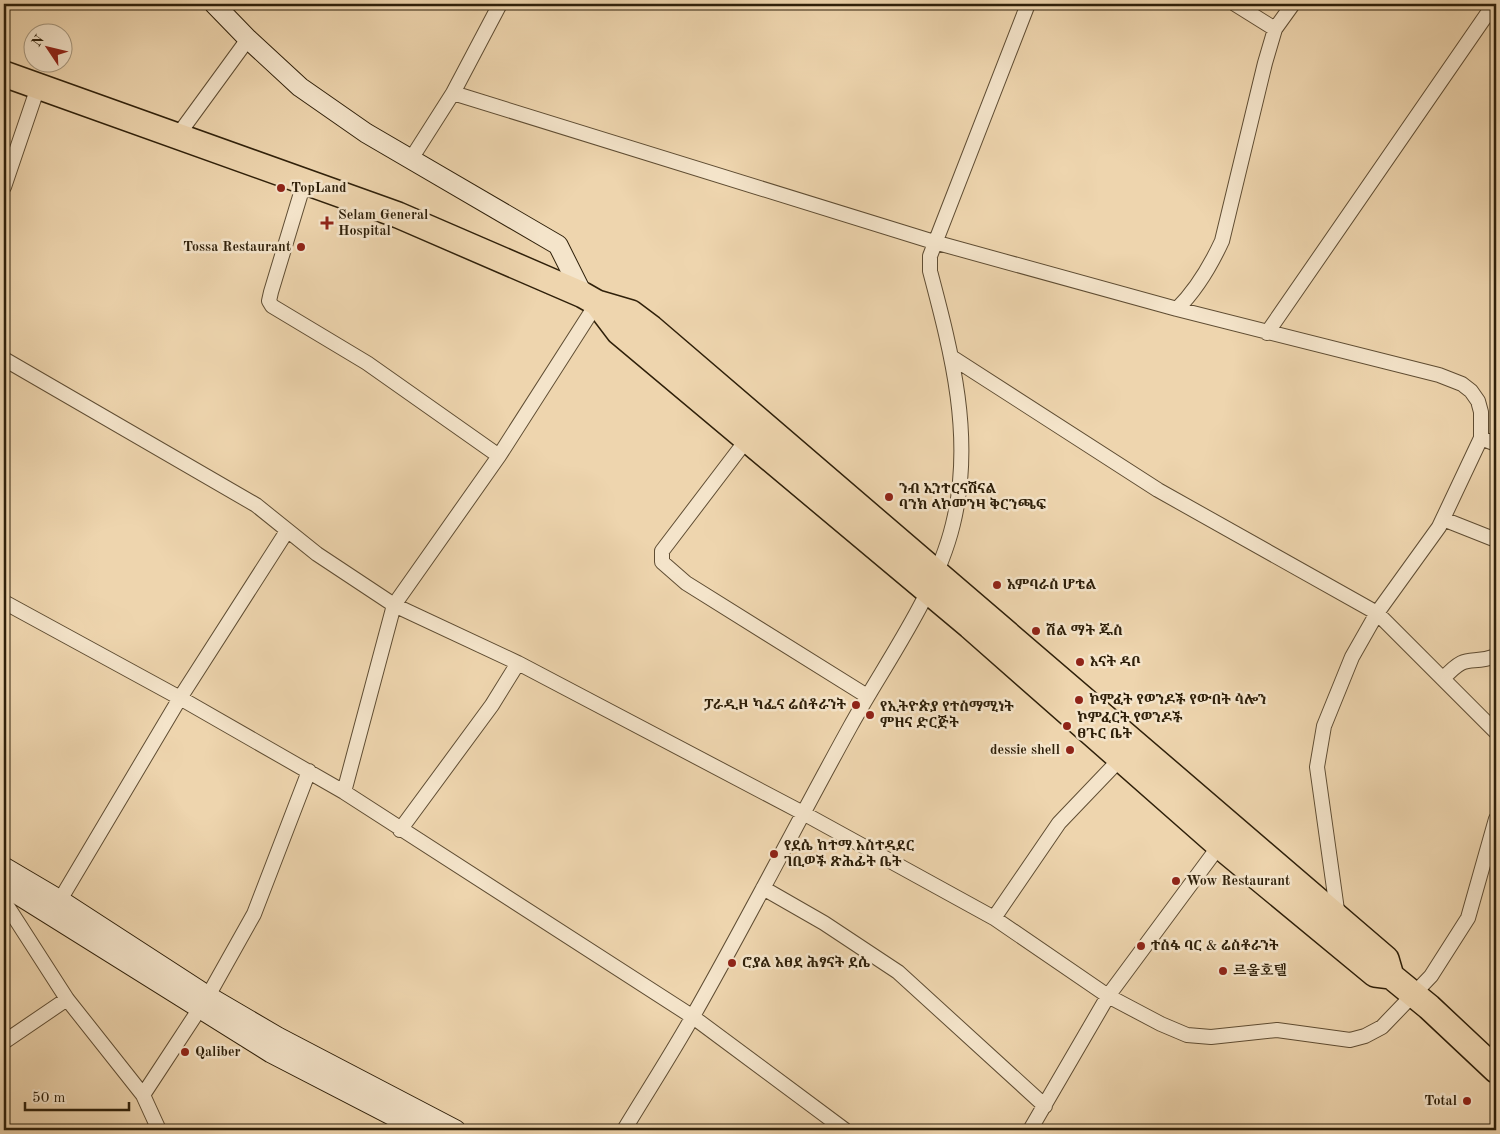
<svg xmlns="http://www.w3.org/2000/svg" width="1500" height="1134" viewBox="0 0 1500 1134" font-family="'Old Standard TT','Noto Serif Ethiopic','Noto Serif KR',serif">
  <style>
    .lines { fill: none; stroke-linecap: round; stroke-linejoin: round }
    .street-casing { stroke: #5f4d33; stroke-width: 16 }
    .secondary-casing { stroke: #2f200a; stroke-width: 21 }
    .highway-casing { stroke: #2f200a; stroke-width: 28 }
    .street { stroke: #f4e4ca; stroke-width: 14 }
    .secondary { stroke: #f4e4ca; stroke-width: 19 }
    .highway { stroke: #eed5ae; stroke-width: 25 }
    .poi-dot { fill: #8f2418; stroke: #f4e4ca; stroke-width: 2 }
    .labels { text-anchor: middle; dominant-baseline: central; stroke-width: 5; stroke-linejoin: round; paint-order: stroke }
    .poi-label { font-size: 14px; font-weight: bold; fill: #2f200a; stroke: #f4e4ca; text-anchor: start }
  </style>
  <rect width="100%" height="100%" fill="#eed5ae"/>
  <filter id="stains"><feTurbulence type="fractalNoise" baseFrequency=".004" numOctaves="4"/><feColorMatrix values="0 0 0 0 .2 0 0 0 0 .09 0 0 0 0 .02 0 0 0 .5 -.17"/></filter>
  <radialGradient id="worn" r=".72"><stop offset=".6" stop-color="#630" stop-opacity="0"/><stop offset="1" stop-color="#630" stop-opacity=".3"/></radialGradient>
  <g class="lines">
    <!-- street casing -->
    <g class="street-casing">
      <path id="street" d="M1235,4L1275,29
        M453,93L934,242L1177,309L1439,375L1462,384L1471,391L1478,401L1481,412V438L1439,527L1377,613L1352,657L1324,726L1317,767L1338,917
        M178,135L248,39
        M411,159L453,93L500,4
        M304,183L271,292L269,301L272,306L367,363L499,456
        M4,187L38,87
        M1177,309C1197,289 1210,267 1222,241L1265,63L1275,29L1293,4
        M1267,333L1494,4
        M953,358L1158,490L1377,613L1496,732
        M4,359L256,505L317,554L394,605L518,663L803,813L994,918L1108,996L1161,1024L1187,1035L1211,1037L1277,1030L1350,1040L1365,1036L1382,1027L1431,976L1468,918L1496,819
        M751,434L662,551V562L686,583L867,696
        M1481,438L1496,444
        M1443,519L1496,540
        M4,602L180,698L344,792L693,1017L845,1130
        M1443,679C1468,651 1469,666 1496,656
        M344,792L394,605L499,456L597,303
        M400,830L492,705L518,663
        M763,888L824,923L898,972L1045,1106
        M60,900L180,698L287,531
        M4,901L67,999L143,1095L159,1130
        M994,918L1059,823L1124,755
        M4,1042L67,999
        M143,1095L208,996L254,914L309,771
        M624,1130C647,1092 671,1055 693,1016C747,921 797,823 850,727C885,663 936,595 953,524C974,438 952,354 930,271V256L1028,4
        M1030,1130L1108,996L1222,842"/>
    </g>
    <!-- secondary casing -->
    <g class="secondary-casing">
      <path id="secondary" d="M214,4L248,39L300,87L366,133L558,245L583,295
        M4,867L60,900L208,996L278,1037L456,1130
        M4,886L271,1053L420,1130"/>
    </g>
    <!-- highway casing -->
    <g class="highway-casing">
      <path id="highway" d="M4,74L398,215L583,295L597,303L631,313L651,328L1386,959L1391,976
        M597,303L619,332L970,626L1220,846L1375,974L1391,976L1429,1007L1496,1070"/>
    </g>
    <!-- street -->
    <use href="#street" class="street"/>
    <!-- secondary -->
    <use href="#secondary" class="secondary"/>
    <!-- highway -->
    <use href="#highway" class="highway"/>
  </g>
  <!-- markers -->
  <g class="poi-dot">
    <circle cx="281" cy="188" r="5"/>
    <path d="M324.5 215.5h5v5h5v5h-5v5h-5v-5h-5v-5h5z"/>
    <circle cx="301" cy="247" r="5"/>
    <circle cx="889" cy="497" r="5"/>
    <circle cx="997" cy="585" r="5"/>
    <circle cx="1036" cy="631" r="5"/>
    <circle cx="1080" cy="662" r="5"/>
    <circle cx="1079" cy="700" r="5"/>
    <circle cx="856" cy="705" r="5"/>
    <circle cx="870" cy="715" r="5"/>
    <circle cx="1067" cy="726" r="5"/>
    <circle cx="1070" cy="750" r="5"/>
    <circle cx="774" cy="854" r="5"/>
    <circle cx="1176" cy="881" r="5"/>
    <circle cx="1141" cy="946" r="5"/>
    <circle cx="732" cy="963" r="5"/>
    <circle cx="1223" cy="971" r="5"/>
    <circle cx="185" cy="1052" r="5"/>
    <circle cx="1467" cy="1101" r="5"/>
  </g>
  <g class="labels">
    <!-- poi labels -->
    <g class="poi-label">
      <text x="291" y="188">TopLand</text>
      <text x="338" y="215">Selam General<tspan x="338" dy="16">Hospital</tspan></text>
      <text x="291" y="247" text-anchor="end">Tossa Restaurant</text>
      <text x="899" y="489">ንብ ኢንተርናሽናል<tspan x="899" dy="16">ባንክ ላኮመንዛ ቅርንጫፍ</tspan></text>
      <text x="1007" y="585">አምባራስ ሆቴል</text>
      <text x="1046" y="631">ሽል ማት ጁስ</text>
      <text x="1090" y="662">እናት ዳቦ</text>
      <text x="1089" y="700">ኮምፈት የወንዶች የውበት ሳሎን</text>
      <text x="846" y="705" text-anchor="end">ፓራዲዞ ካፌና ሬስቶራንት</text>
      <text x="880" y="707">የኢትዮጵያ የተስማሚነት<tspan x="880" dy="16">ምዘና ድርጅት</tspan></text>
      <text x="1077" y="718">ኮምፈርት የወንዶች<tspan x="1077" dy="16">ፀጉር ቤት</tspan></text>
      <text x="1060" y="750" text-anchor="end">dessie shell</text>
      <text x="784" y="846">የደሴ ከተማ አስተዳደር<tspan x="784" dy="16">ገቢወች ጽሕፊት ቤት</tspan></text>
      <text x="1186" y="881">Wow Restaurant</text>
      <text x="1151" y="946">ተስፋ ባር &amp; ሬስቶራንት</text>
      <text x="742" y="963">ሮያል አፀደ ሕፃናት ደሴ</text>
      <text x="1233" y="971">르울호텔</text>
      <text x="195" y="1052">Qaliber</text>
      <text x="1457" y="1101" text-anchor="end">Total</text>
    </g>
  </g>
  <!-- margin -->
  <rect width="1500" height="1134" fill="none" stroke="#eed5ae" stroke-width="20"/>
  <rect x="5" y="5" width="1490" height="1124" fill="none" stroke="#2f200a" stroke-width="2.5"/>
  <rect x="10" y="10" width="1480" height="1114" fill="none" stroke="#2f200a"/>
  <!-- north arrow -->
  <g transform="translate(48 48) rotate(305)"><circle r="24" fill="#f4e4ca" stroke="#a5967d"/>
  <path d="M0-4L9 19L0 12L-9 19Z" fill="#8f2418"/>
  <text y="-8" font-size="14" font-weight="bold" text-anchor="middle" fill="#2f200a">N</text>
  </g>
  <!-- scale -->
  <path d="M25 1102v8h104v-8" fill="none" stroke="#2f200a" stroke-width="2.5"/>
  <text x="32" y="1102" font-size="15" fill="#2f200a" stroke="#f4e4ca" stroke-width="4" paint-order="stroke">50 m</text>
  <rect width="100%" height="100%" filter="url(#stains)"/>
  <rect width="100%" height="100%" fill="url(#worn)"/>
</svg>
